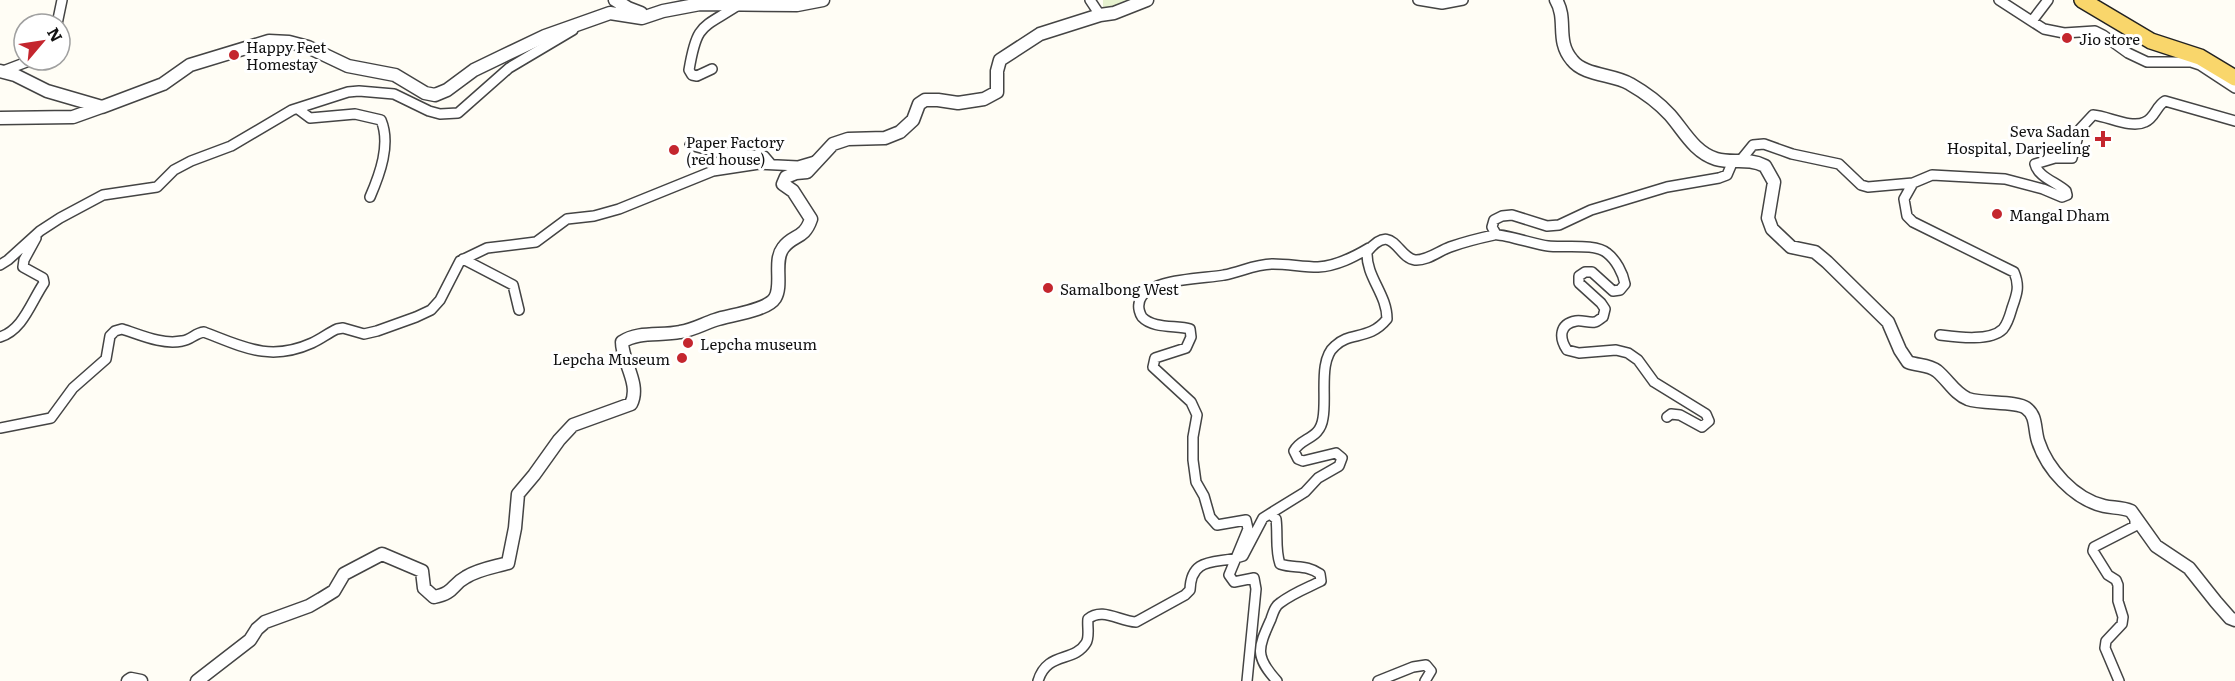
<svg xmlns="http://www.w3.org/2000/svg" width="2235" height="681" viewBox="0 0 2235 681" font-family="Literata,serif">
  <style>
    .pitch { fill: #e6f2cf }
    .lines { fill: none; stroke-linecap: round; stroke-linejoin: round }
    .minor-casing { stroke: #444; stroke-width: 12 }
    .tertiary-casing { stroke: #444; stroke-width: 15 }
    .primary-casing { stroke: #222; stroke-width: 18 }
    .minor { stroke: #fff; stroke-width: 9 }
    .tertiary { stroke: #fff; stroke-width: 12 }
    .primary { stroke: #f9d66b; stroke-width: 15 }
    .poi-dot { fill: #c4262e; stroke: #fff; stroke-width: 2 }
    .labels { text-anchor: middle; dominant-baseline: central; stroke-width: 6; stroke-linejoin: round; paint-order: stroke }
    .poi-label { font-size: 15px; fill: #111; stroke: #fff; text-anchor: start }
  </style>
  <rect width="100%" height="100%" fill="#fffdf5"/>
  <!-- pitch -->
  <path class="pitch" d="M1103,0H1138L1103,12Z"/>
  <g class="lines">
    <!-- minor casing -->
    <g class="minor-casing">
      <path id="minor" d="M1090,0L1100,15
        M1418,0L1442,4L1463,0
        M1999,0L2044,29L2064,33L2095,31L2103,35L2128,53L2147,62H2191L2200,65L2235,88
        M2032,21L2048,0
        M57,24L62,0
        M712,69L697,76L692,75L689,70C697,22 702,29 740,4
        M3,71L32,60
        M298,109L310,118L355,114L381,120C391,144 380,174 370,197
        M690,145L716,152L764,156L770,163
        M1740,161L1753,145L1764,144L1792,154L1839,164L1861,185L1868,187L1913,183
        M1496,234L1492,227L1494,220L1502,216L1512,215L1547,226L1559,225L1591,210L1667,187L1719,178L1727,175L1733,161
        M463,259L513,285L519,310
        M0,265L8,260L40,231L60,218L103,195L157,187L174,170L191,161L231,146L292,110L348,92L359,91L394,94L429,111L440,114L458,113L509,68L573,30
        M1940,335C1956,337 1990,342 2003,329C2008,323 2010,315 2012,308C2017,294 2020,286 2014,272L1913,222L1907,216L1904,199L1913,183L1932,175L2005,179L2043,189L2062,197L2067,195L2066,191C2056,182 2038,177 2035,164L2055,158H2072L2080,129L2093,115C2108,116 2131,129 2145,122C2155,118 2156,106 2165,101L2235,121
        M0,337C23,330 31,302 44,283L43,278L23,267L24,260L36,238
        M0,428L51,418L73,388L106,359L110,336L115,331L122,329C141,335 162,345 182,341C191,340 195,333 204,332C243,347 270,362 312,343C321,339 328,333 337,329L343,328L364,334L377,331L416,317L431,310L440,300L460,261L487,248L536,242L567,219L594,216L619,209L713,171L759,164L798,166L815,161
        M1270,514L1276,519C1278,534 1275,550 1280,564C1295,569 1306,564 1320,574L1321,581C1307,588 1293,593 1280,603C1275,606 1273,613 1271,619C1258,648 1254,656 1277,681
        M1038,681C1047,651 1074,663 1086,643C1090,637 1087,626 1088,619C1102,607 1119,621 1136,622L1185,595L1190,590C1191,554 1219,565 1243,556L1263,518L1305,492L1318,478L1339,466L1342,458L1336,453L1303,461L1298,459L1294,451C1301,437 1320,440 1323,418C1327,397 1318,360 1335,346C1350,331 1369,341 1387,319C1387,294 1366,277 1367,252C1393,220 1397,258 1415,260C1427,261 1439,251 1450,247C1464,242 1480,238 1494,235C1501,233 1537,245 1548,246C1563,248 1596,243 1607,253C1616,260 1623,273 1625,284L1620,290L1613,291L1592,272H1585L1579,276V283L1601,303L1605,309L1603,317C1601,318 1597,322 1595,322C1589,323 1582,320 1576,321C1559,324 1559,338 1567,350L1579,353L1616,350L1628,353L1638,360L1654,382L1706,414L1709,421L1702,427L1680,415L1671,414L1667,417
        M1247,681L1256,589L1254,578L1234,582L1229,575L1248,529L1246,520L1217,525L1210,517L1204,496L1196,482L1193,460V437L1197,415L1191,402L1153,367L1155,358L1186,348L1191,337L1190,329C1177,325 1153,329 1142,317C1140,314 1138,308 1139,304C1141,278 1205,279 1224,275C1241,272 1255,264 1273,264C1288,264 1303,267 1318,267C1337,266 1354,257 1369,248
        M1378,681L1413,667L1426,665L1431,671L1425,681
        M2119,681L2105,648L2106,641L2122,624L2123,617L2118,601V585L2116,580L2108,575L2093,551L2094,547L2135,526V517"/>
    </g>
    <!-- tertiary casing -->
    <g class="tertiary-casing">
      <path id="tertiary" d="M615,0L628,8L641,13
        M1556,0C1568,20 1555,40 1572,60C1584,76 1614,74 1630,84C1644,92 1660,104 1670,115C1684,131 1694,152 1716,159C1733,164 1747,157 1765,166L1774,182L1768,218L1772,229L1791,247L1815,252L1827,262L1888,322L1900,350L1908,362C1918,366 1928,364 1937,371C1948,380 1955,394 1968,399C1982,404 2017,401 2026,408C2037,416 2034,428 2038,441C2047,469 2074,499 2104,506C2113,508 2122,507 2131,511L2156,546L2189,568L2216,602L2230,618L2235,620
        M0,71L15,75L47,91L102,107L163,84L190,65L269,41L289,42L308,47L348,66L395,75L425,93L435,95L447,90L474,70L503,56L545,36L610,13L642,18L663,11L700,4L797,5L823,0
        M0,118L73,117L101,107
        M128,681L131,679L141,681
        M197,681L250,640L257,629L265,622L309,606L321,599L334,591L344,574L382,554L422,571L424,588L434,597C455,593 451,585 466,577C479,569 494,567 508,563L515,528L518,494L534,475L559,440L573,425L631,404C641,384 622,362 622,342C638,331 661,336 680,332C693,330 703,324 715,320C729,315 767,311 775,298C783,285 773,261 783,248C793,234 804,240 811,219L793,191L783,184L786,177L796,173L807,172L833,144L848,139L885,138L900,132L913,120L919,104L925,100H938L958,103L984,99L997,92V71L1000,60L1040,34L1100,15L1114,13L1147,0"/>
    </g>
    <!-- primary casing -->
    <g class="primary-casing">
      <path id="primary" d="M2082,0L2151,41L2200,57L2235,78"/>
    </g>
    <!-- minor -->
    <use href="#minor" class="minor"/>
    <!-- tertiary -->
    <use href="#tertiary" class="tertiary"/>
    <!-- primary -->
    <use href="#primary" class="primary"/>
  </g>
  <!-- markers -->
  <g class="poi-dot">
    <circle cx="2067" cy="38" r="6"/>
    <circle cx="234" cy="55" r="6"/>
    <path d="M2100 130h6v6h6v6h-6v6h-6v-6h-6v-6h6z"/>
    <circle cx="674" cy="150" r="6"/>
    <circle cx="1997" cy="214" r="6"/>
    <circle cx="1048" cy="288" r="6"/>
    <circle cx="688" cy="343" r="6"/>
    <circle cx="682" cy="358" r="6"/>
  </g>
  <g class="labels">
    <!-- poi labels -->
    <g class="poi-label">
      <text x="2079" y="38">Jio store</text>
      <text x="246" y="46">Happy Feet<tspan x="246" dy="17">Homestay</tspan></text>
      <text x="2090" y="130" text-anchor="end">Seva Sadan<tspan x="2090" dy="17">Hospital, Darjeeling</tspan></text>
      <text x="686" y="141">Paper Factory<tspan x="686" dy="17">(red house)</tspan></text>
      <text x="2009" y="214">Mangal Dham</text>
      <text x="1060" y="288">Samalbong West</text>
      <text x="700" y="343">Lepcha museum</text>
      <text x="670" y="358" text-anchor="end">Lepcha Museum</text>
    </g>
  </g>
  <!-- north arrow -->
  <g transform="translate(42 42) rotate(61)"><circle r="28" fill="#ffffff" stroke="#a0a0a0" stroke-width="1.5"/>
  <path d="M0-4.5L10 22L0 15L-10 22Z" fill="#c4262e"/>
  <text y="-9" font-size="16" font-weight="bold" text-anchor="middle" fill="#111111">N</text>
  </g>
</svg>
